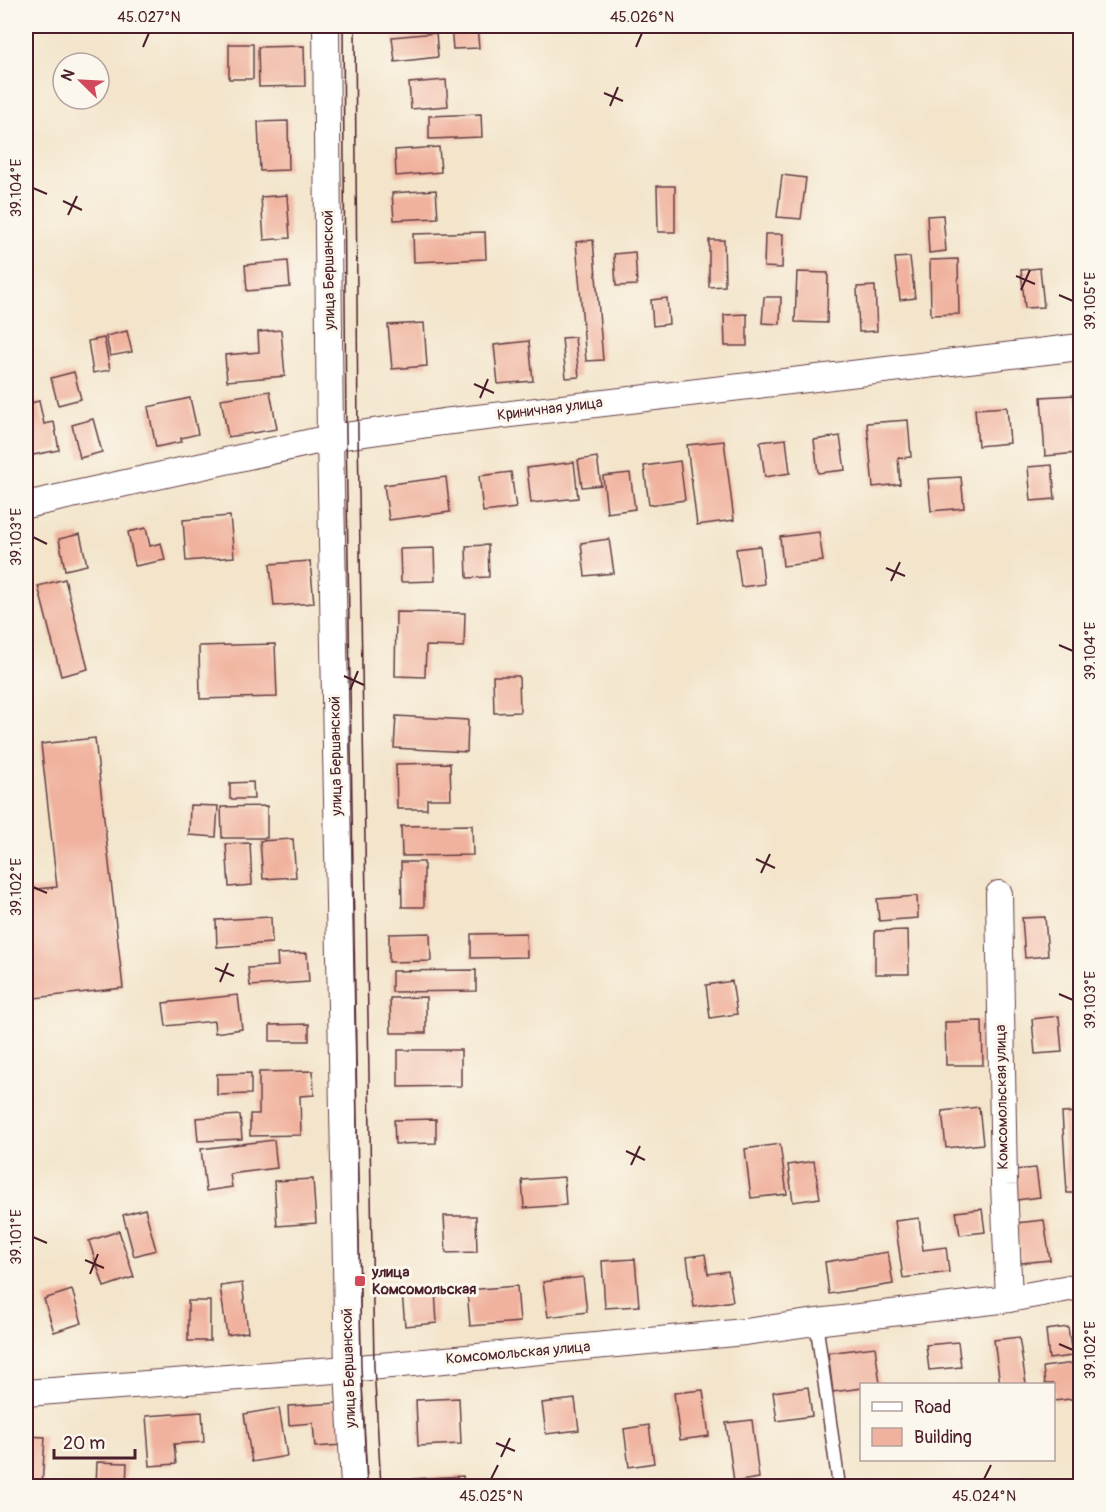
<svg xmlns="http://www.w3.org/2000/svg" width="1106" height="1512" viewBox="0 0 1106 1512" font-family="Pangolin,sans-serif">
  <style>
    .building { fill: #f0b29e }
    .lines { fill: none; stroke-linecap: round; stroke-linejoin: round }
    .service-casing { stroke: #633d43; stroke-width: 15 }
    .minor-casing { stroke: #633d43; stroke-width: 28 }
    .service { stroke: #fff; stroke-width: 12 }
    .minor { stroke: #fff; stroke-width: 26 }
    .tram { stroke: #4a1f2b; stroke-width: 1.5 }
    .ticks { fill: none; stroke: #4a1f2b; stroke-width: 2 }
    .poi-dot { fill: #d1495b; stroke: #fbf7ec; stroke-width: 2 }
    .labels { text-anchor: middle; dominant-baseline: central; stroke-width: 6; stroke-linejoin: round; paint-order: stroke }
    .street-label { font-size: 15px; fill: #4a1f2b; stroke: #fbf7ec }
    .poi-label { font-size: 15px; font-weight: bold; fill: #4a1f2b; stroke: #fbf7ec; text-anchor: start }
    .neatline { fill: none; stroke: #4a1f2b; stroke-width: 2 }
    .ticks-label { font-size: 15px; text-anchor: middle; fill: #4a1f2b }
  </style>
  <rect width="100%" height="100%" fill="#fbf7ec"/>
  <filter id="ink" filterUnits="userSpaceOnUse"><feTurbulence type="fractalNoise" baseFrequency=".0167" numOctaves="2"/><feDisplacementMap in="SourceGraphic" scale="12" xChannelSelector="R" yChannelSelector="G"/><feConvolveMatrix kernelMatrix="1 2 1 2 8 2 1 2 1" color-interpolation-filters="sRGB"/></filter>
  <filter id="wash" filterUnits="userSpaceOnUse"><feTurbulence type="fractalNoise" baseFrequency=".008" numOctaves="4" result="noise"/><feDisplacementMap in="SourceGraphic" scale="24" xChannelSelector="R" yChannelSelector="G"/><feGaussianBlur stdDeviation="1.35" result="paint"/><feColorMatrix in="noise" values="0 0 0 0 0 0 0 0 0 0 0 0 0 0 0 0 0 1.4 0 .05"/><feComposite in="paint" operator="in"/></filter>
  <g filter="url(#wash)">
    <rect width="100%" height="100%" fill="#f3e4ca"/>
    <g id="blocks">
      <!-- building -->
      <path class="building" d="M451,26H477L479,48L453,49Z
        M436,33L438,57L395,62L392,37Z
        M229,44H253V79H229Z
        M304,46L305,86L259,87L258,47Z
        M446,80L448,106L411,109L409,83Z
        M481,114L482,137L429,139V116Z
        M288,121L289,170L260,171L258,122Z
        M439,147L441,172L396,176L395,150Z
        M782,175L806,178L801,219L777,217Z
        M657,186H675V232H658Z
        M436,190L438,218L394,220L392,193Z
        M287,195L290,238L264,240L261,197Z
        M943,215L946,251L929,253L927,216Z
        M485,232L486,259L414,262L413,234Z
        M765,234H783L782,268L764,267Z
        M593,240L603,360L586,361L576,242Z
        M709,240H724L725,286L709,287Z
        M635,252L637,285L616,286L614,254Z
        M910,257L915,298L900,300L895,258Z
        M958,259L959,314L931,315L930,260Z
        M288,261L290,287L247,291L245,265Z
        M1040,268L1044,307L1025,308L1021,270Z
        M797,272L828,273L827,323L795,322Z
        M875,286L877,331L859,332L857,287Z
        M764,297H781L780,324L762,323Z
        M667,298L669,324L653,326L651,300Z
        M747,314V346H725L724,315Z
        M424,323L427,366L392,369L388,325Z
        M281,330L285,376L227,381L225,355L259,352L258,332Z
        M127,331L132,352L110,356L106,336Z
        M575,337L579,377L566,378L562,338Z
        M104,338L110,370L93,373L88,341Z
        M529,341L533,381L498,384L494,345Z
        M74,372L81,399L58,405L51,378Z
        M270,391L277,429L228,437L221,399Z
        M1074,395L1078,453L1045,456L1041,397Z
        M190,398L198,434L181,438V442L156,447L148,407Z
        M39,401L44,424L54,422L59,450L33,455L26,420V404Z
        M1007,407L1010,443L978,446L975,409Z
        M93,419L102,452L80,458L72,425Z
        M908,420L911,457L898,458L900,484L873,487L867,423Z
        M840,436L845,470L818,473L814,440Z
        M786,439L790,473L765,477L760,442Z
        M724,441L734,520L697,525L687,445Z
        M597,457L601,485L582,487L578,460Z
        M680,461L685,500L649,505L644,466Z
        M574,462L578,498L531,503L527,468Z
        M1052,465L1055,499L1031,501L1028,467Z
        M511,472L516,508L483,512L479,476Z
        M630,473L635,509L607,513L603,476Z
        M446,477L450,512L389,520L384,485Z
        M961,477L964,508L931,511L928,479Z
        M230,516L234,557L186,561L183,520Z
        M146,528L150,546L161,543L165,560L135,566L128,532Z
        M819,532L823,561L783,566L780,537Z
        M80,534L87,565L65,570L59,539Z
        M609,539L614,573L585,576L581,543Z
        M488,545L489,577L467,578L466,546Z
        M760,546L764,584L741,587L736,549Z
        M434,548L435,581L401,582L400,549Z
        M310,561L314,603L274,606L270,564Z
        M65,579L88,669L61,676L38,586Z
        M396,612L465,613L464,647L426,646L425,677L395,676Z
        M275,644L277,697L200,699L199,646Z
        M493,676H519L520,712L494,713Z
        M396,716L468,720L467,752L394,748Z
        M95,738L123,988L26,999V890L57,887L41,744Z
        M450,763L451,799H427V809H397L396,764Z
        M253,782L254,799H230V783Z
        M190,805L218,806L216,837L189,835Z
        M267,806V838H222L221,807Z
        M472,825L473,855L402,856L401,826Z
        M293,839L296,877L263,879L260,841Z
        M250,843L252,885L229,887L226,844Z
        M401,862H424V907H402Z
        M917,896L918,918L879,921L877,899Z
        M271,917L272,943L217,947L216,920Z
        M1045,917L1048,956L1025,958L1022,918Z
        M908,930L909,974H875V931Z
        M430,933L431,961L389,962V934Z
        M526,933L527,957L471,958V934Z
        M307,953L309,982L250,986L248,968L278,966L277,954Z
        M476,970V991L392,992V971Z
        M732,981L737,1014L710,1018L706,985Z
        M238,995L242,1029L215,1033L214,1021L166,1026L163,1003Z
        M426,997V1033H391L390,998Z
        M1059,1016L1062,1052L1035,1054L1032,1019Z
        M982,1021L983,1065H946L945,1022Z
        M309,1024V1041H270V1025Z
        M398,1050H461V1086L398,1087Z
        M313,1071L314,1095L300,1096L301,1135L250,1136V1114H259V1072Z
        M251,1073V1094L217,1095V1074Z
        M979,1107L983,1144L946,1148L942,1111Z
        M1080,1112V1193H1067L1062,1113Z
        M240,1115L242,1139L198,1141L196,1118Z
        M436,1119V1143L395,1144L394,1120Z
        M274,1140L277,1168L230,1174L232,1187L206,1191L201,1149Z
        M780,1144L787,1194L751,1198L745,1149Z
        M814,1161L820,1198L793,1202L788,1165Z
        M1036,1168L1040,1197L1017,1200L1013,1170Z
        M564,1177L566,1205L524,1208L522,1180Z
        M313,1179L316,1223L277,1226L274,1181Z
        M145,1209L156,1250L134,1256L123,1215Z
        M982,1209L985,1232L960,1235L956,1212Z
        M444,1216H476L477,1252L446,1253Z
        M919,1218L923,1250L946,1247L949,1272L903,1278L895,1221Z
        M1044,1220L1050,1260L1021,1263L1016,1223Z
        M119,1231L134,1277L104,1287L89,1241Z
        M888,1252L893,1284L829,1294L825,1262Z
        M705,1254L708,1274L728,1271L733,1301L694,1307L687,1257Z
        M635,1259L639,1306L605,1308L602,1261Z
        M583,1277L587,1312L548,1317L543,1282Z
        M242,1283L248,1332L227,1335L220,1286Z
        M517,1286L520,1322L470,1326L467,1290Z
        M72,1290L82,1323L54,1332L44,1299Z
        M435,1290L437,1323L405,1326L402,1293Z
        M188,1301H210V1341H188Z
        M1068,1327L1072,1356L1049,1359L1046,1330Z
        M1019,1337L1026,1384H1000L994,1340Z
        M958,1342L961,1367L929,1370L926,1345Z
        M875,1347L880,1384H862V1388L833,1392L828,1353Z
        M1074,1363L1078,1398L1054,1401V1384H1045L1043,1367Z
        M808,1387L812,1416L777,1421L773,1392Z
        M703,1390L709,1436L680,1440L674,1393Z
        M459,1398L461,1444L418,1446L416,1400Z
        M575,1399L579,1430L546,1434L542,1403Z
        M339,1403L342,1445L315,1447L313,1423L289,1425L288,1406Z
        M279,1408L287,1456L252,1462L244,1414Z
        M202,1412L204,1442L174,1444L176,1464L150,1466L146,1416Z
        M752,1420L759,1478L734,1482L726,1423Z
        M649,1425L654,1463L629,1467L624,1429Z
        M26,1436L45,1437L42,1486H26Z
        M97,1462L127,1463L126,1486H96Z
        M463,1476L464,1486H413V1479Z"/>
    </g>
  </g>
  <g filter="url(#ink)">
    <use href="#blocks" fill-opacity="0" stroke="#633d43" stroke-width="1.5"/>
    <g class="lines">
      <!-- service casing -->
      <g class="service-casing">
        <path id="service" d="M816,1322L839,1486"/>
      </g>
      <!-- minor casing -->
      <g class="minor-casing">
        <path id="minor" d="M326,26L330,438L348,1369L354,1486
          M26,505L330,438L443,422L1080,347
          M999,894L1004,1185L1009,1299
          M26,1393L348,1369L745,1332L816,1322L1009,1299L1080,1286"/>
      </g>
      <!-- service -->
      <use href="#service" class="service"/>
      <!-- minor -->
      <use href="#minor" class="minor"/>
      <!-- tram -->
      <path class="tram" d="M343,26L346,435L361,1367L367,1486
        M355,26L358,434L374,1366L381,1486"/>
    </g>
  </g>
  <!-- ticks -->
  <path class="ticks" d="M143,47L149,33M636,47L642,33M604,93L623,101M610,106L618,87M33,188L47,194M63,201L82,210M68,215L77,196M1016,276L1035,284M1021,290L1030,270M1059,295L1073,301M474,384L494,393M480,398L488,379M33,537L47,544M886,568L905,576M891,581L900,562M1059,645L1073,651M344,676L364,685M350,690L358,671M756,859L775,868M761,873L770,854M33,887L47,893M215,968L234,976M220,982L228,963M1059,994L1073,1000M626,1151L645,1160M631,1165L640,1146M33,1237L47,1243M85,1260L104,1268M90,1274L98,1254M1059,1344L1073,1350M496,1443L515,1451M501,1457L510,1438M491,1479L498,1465M984,1479L991,1465"/>
  <!-- markers -->
  <rect class="poi-dot" x="354" y="1275" width="12" height="12" rx="3"/>
  <g class="labels">
    <!-- street labels -->
    <g class="street-label">
      <text transform="translate(329 270) rotate(-91)">улица Бершанской</text>
      <text transform="translate(550 409) rotate(-7)">Криничная улица</text>
      <text transform="translate(336 756) rotate(-91)">улица Бершанской</text>
      <text transform="translate(1002 1097) rotate(-91)">Комсомольская улица</text>
      <text transform="translate(518 1353) rotate(-5)">Комсомольская улица</text>
      <text transform="translate(349 1368) rotate(-92)">улица Бершанской</text>
    </g>
    <!-- poi labels -->
    <g class="poi-label">
      <text x="372" y="1272">улица<tspan x="372" dy="17">Комсомольская</tspan></text>
    </g>
  </g>
  <!-- margin -->
  <rect width="1106" height="1512" fill="none" stroke="#fbf7ec" stroke-width="66"/>
  <!-- legend -->
  <rect x="860" y="1383" width="195" height="78" fill="#fbf7ec" stroke="#b4a19f" stroke-width="1.5"/>
  <rect x="872" y="1402" width="30" height="9" fill="#ffffff" stroke="#b4a19f" stroke-width="1.5"/>
  <text x="914" y="1413" font-size="18" fill="#4a1f2b">Road</text>
  <rect x="872" y="1428" width="30" height="18" fill="#f0b29e" stroke="#b4a19f" stroke-width="1.5"/>
  <text x="914" y="1443" font-size="18" fill="#4a1f2b">Building</text>
  <!-- north arrow -->
  <g transform="translate(81 81) rotate(294)"><circle r="28" fill="#fbf7ec" stroke="#b4a19f" stroke-width="1.5"/>
  <path d="M0-4.5L10 22L0 15L-10 22Z" fill="#d1495b"/>
  <text y="-9" font-size="16" font-weight="bold" text-anchor="middle" fill="#4a1f2b">N</text>
  </g>
  <!-- scale -->
  <path d="M54 1449v9h81v-9" fill="none" stroke="#4a1f2b" stroke-width="3"/>
  <text x="63" y="1449" font-size="18" fill="#4a1f2b" stroke="#fbf7ec" stroke-width="4.5" paint-order="stroke">20 m</text>
  <rect x="33" y="33" width="1040" height="1446" class="neatline"/>
  <g class="ticks-label">
    <text x="149" y="22">45.027°N</text>
    <text x="642" y="22">45.026°N</text>
    <text transform="translate(16 188) rotate(-90)" y="5">39.104°E</text>
    <text transform="translate(1090 301) rotate(-90)" y="5">39.105°E</text>
    <text transform="translate(16 537) rotate(-90)" y="5">39.103°E</text>
    <text transform="translate(1090 651) rotate(-90)" y="5">39.104°E</text>
    <text transform="translate(16 887) rotate(-90)" y="5">39.102°E</text>
    <text transform="translate(1090 1000) rotate(-90)" y="5">39.103°E</text>
    <text transform="translate(16 1237) rotate(-90)" y="5">39.101°E</text>
    <text transform="translate(1090 1350) rotate(-90)" y="5">39.102°E</text>
    <text x="491" y="1501">45.025°N</text>
    <text x="984" y="1501">45.024°N</text>
  </g>
</svg>
